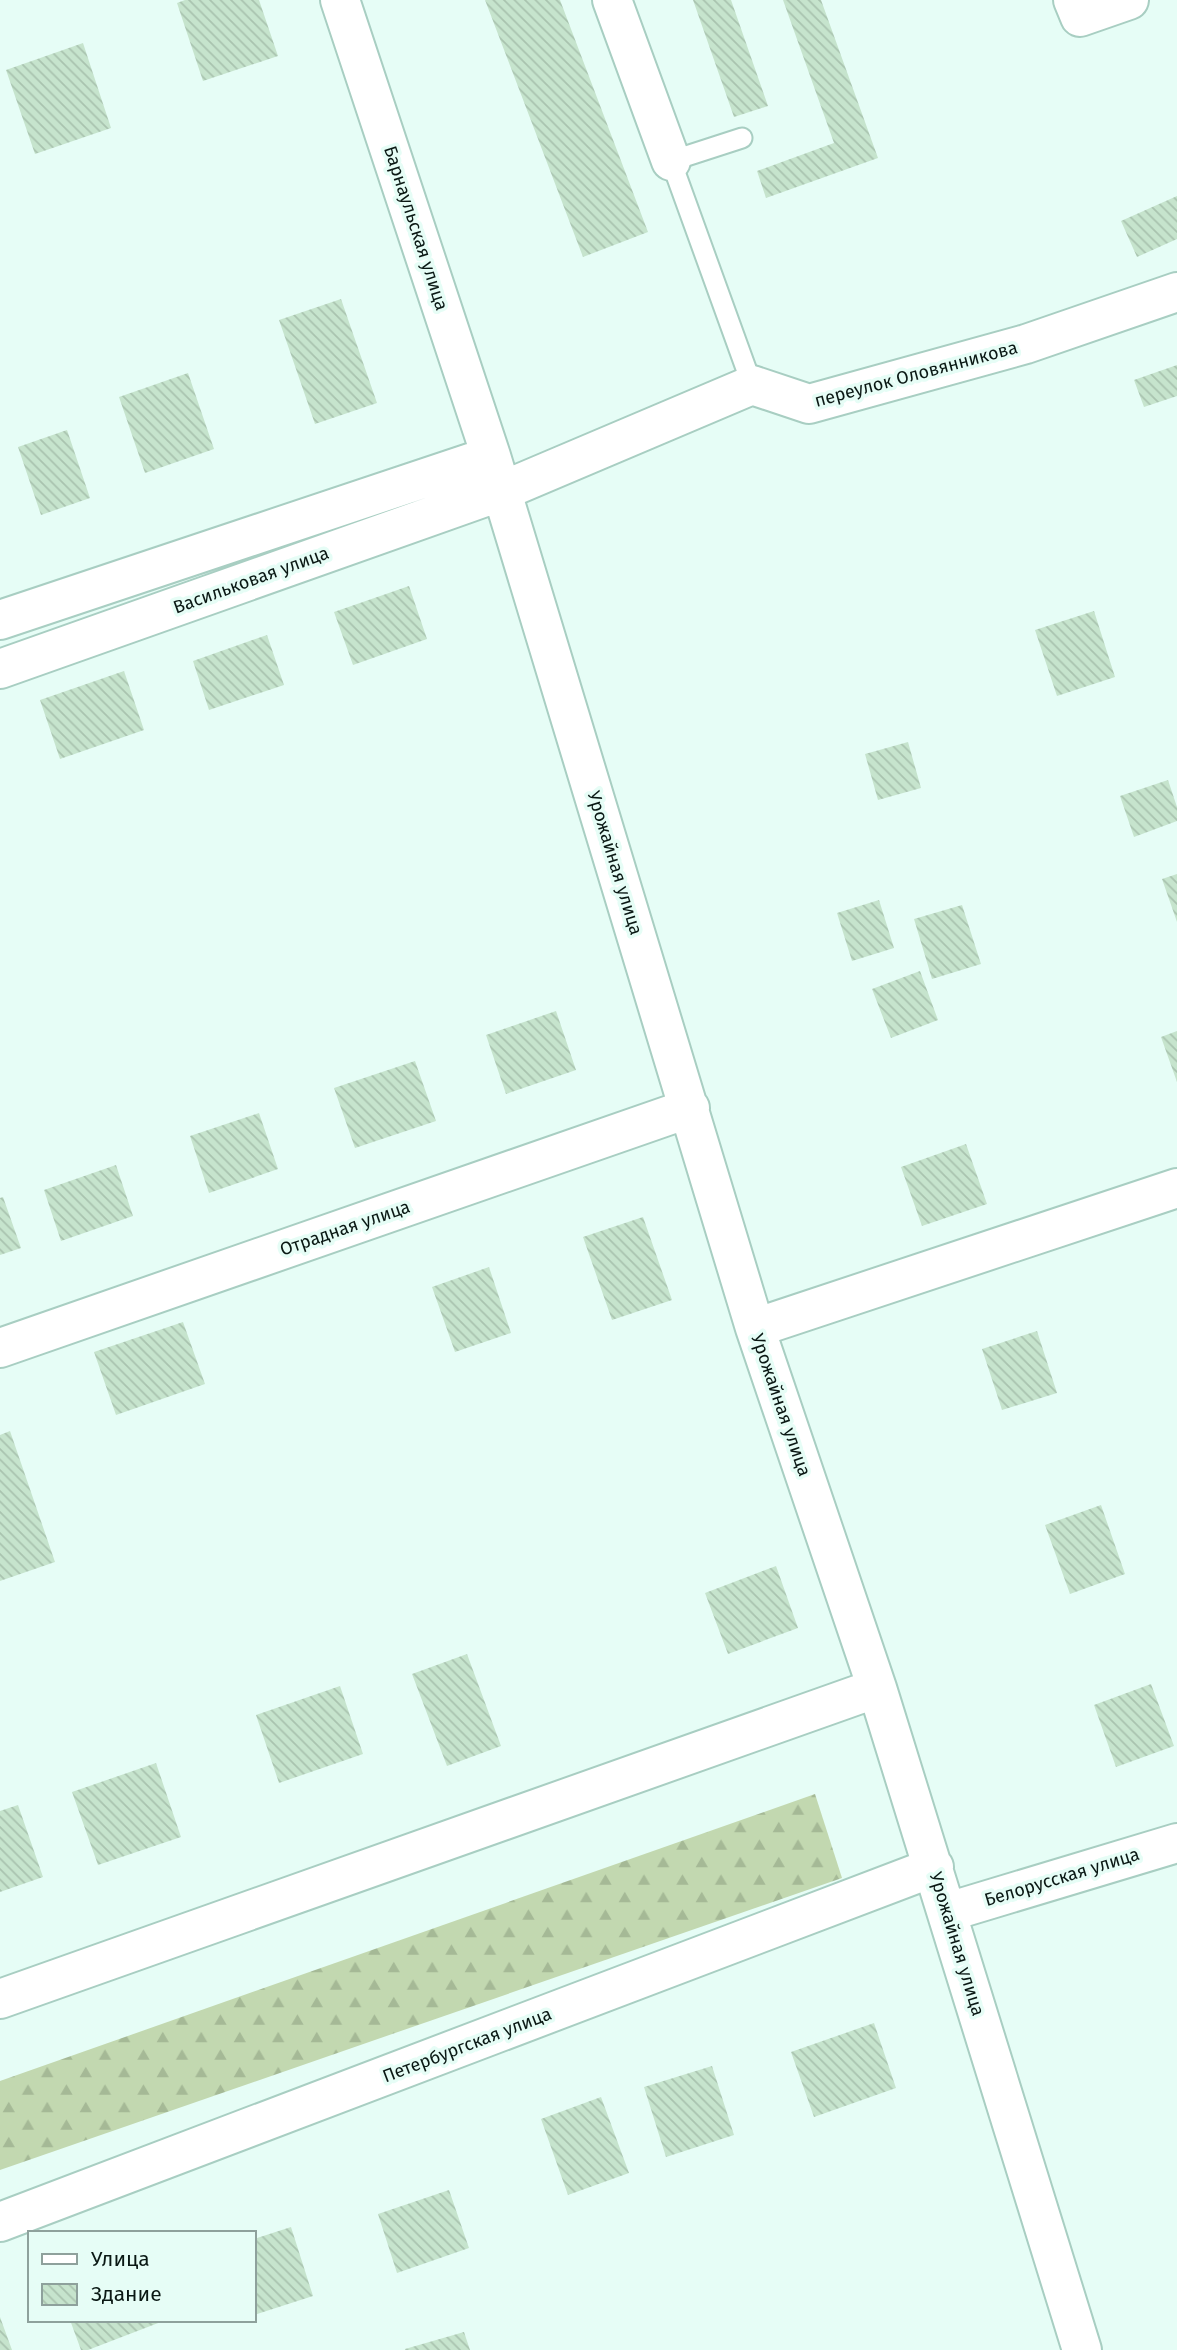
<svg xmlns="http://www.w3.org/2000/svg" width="1177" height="2350" viewBox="0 0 1177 2350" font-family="'Fira Sans',sans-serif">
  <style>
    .forest { fill: url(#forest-firs) }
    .building { fill: url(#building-back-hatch) }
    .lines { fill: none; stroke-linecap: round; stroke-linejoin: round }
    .lane-casing { stroke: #a8cec2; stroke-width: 23 }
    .street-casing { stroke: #a8cec2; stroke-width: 42 }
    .lane { stroke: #fff; stroke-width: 19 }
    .street { stroke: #fff; stroke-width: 38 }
    .labels { text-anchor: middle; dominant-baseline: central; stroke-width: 7; stroke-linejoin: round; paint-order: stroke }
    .street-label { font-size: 18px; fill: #0a1814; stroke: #e6fdf6 }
  </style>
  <defs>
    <pattern id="forest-firs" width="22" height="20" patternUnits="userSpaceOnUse" patternTransform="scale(1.75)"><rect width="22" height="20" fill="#c2d8b0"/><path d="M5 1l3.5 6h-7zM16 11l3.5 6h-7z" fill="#a5b996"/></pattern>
    <pattern id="building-back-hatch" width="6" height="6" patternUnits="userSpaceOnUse" patternTransform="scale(1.75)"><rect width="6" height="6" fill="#c6e4cd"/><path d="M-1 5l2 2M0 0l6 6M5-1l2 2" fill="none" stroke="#a9c3af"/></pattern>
  </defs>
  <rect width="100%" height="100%" fill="#e6fdf6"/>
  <!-- forest -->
  <path class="forest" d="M815,1794L842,1878L0,2170V2081Z"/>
  <!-- building -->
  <path class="building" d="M185,0H259L278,56L203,81L177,3Z
    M485,0H560L648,232L583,257Z
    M693,0H731L768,106L734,117Z
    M783,0H821L878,158L766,198L757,171L834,143Z
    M83,43L111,128L35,154L6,70Z
    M1177,196V239L1137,257L1121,221Z
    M341,299L377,403L315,424L279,320Z
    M1177,365V396L1144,407L1134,380Z
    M188,373L214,449L145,473L119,397Z
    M67,430L90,498L41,515L18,447Z
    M409,586L427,639L353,665L334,612Z
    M1094,611L1115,677L1057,696L1035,630Z
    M267,635L284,685L209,710L193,661Z
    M124,671L144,730L60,759L40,700Z
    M908,742L921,788L878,800L865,754Z
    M1168,780L1177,807V821L1134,837L1120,796Z
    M1177,874V922L1162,879Z
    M879,900L894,948L852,961L837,913Z
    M962,905L981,964L932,979L914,919Z
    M920,971L938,1020L891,1038L872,989Z
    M556,1011L576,1070L506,1094L486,1035Z
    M1177,1031V1082L1161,1037Z
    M415,1061L436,1121L355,1148L334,1088Z
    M259,1113L278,1169L209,1193L190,1136Z
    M966,1144L987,1204L922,1226L901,1167Z
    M116,1165L133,1216L61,1241L44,1190Z
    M3,1197L21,1248L0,1255V1198Z
    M643,1217L672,1300L612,1320L583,1237Z
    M489,1267L511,1333L455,1352L432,1287Z
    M183,1322L205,1384L116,1415L94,1352Z
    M1037,1331L1057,1393L1002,1410L982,1349Z
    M10,1431L55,1562L0,1581V1435Z
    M1101,1505L1125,1574L1070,1594L1045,1525Z
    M776,1566L798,1628L728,1654L705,1593Z
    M467,1654L501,1746L447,1766L412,1674Z
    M1151,1684L1174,1746L1116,1767L1094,1705Z
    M340,1686L363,1754L279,1783L256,1715Z
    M156,1763L181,1837L98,1865L72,1792Z
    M18,1805L43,1877L0,1892V1811Z
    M874,2023L896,2088L814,2117L791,2052Z
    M712,2066L734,2135L666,2157L644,2087Z
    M601,2097L629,2173L568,2195L541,2119Z
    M449,2190L469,2248L397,2273L378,2214Z
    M291,2227L313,2296L254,2315V2239Z
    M0,2317L12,2350H0Z
    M70,2320H166L88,2350H81Z
    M464,2332L470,2350H405V2349Z"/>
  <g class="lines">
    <!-- lane casing -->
    <g class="lane-casing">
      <path id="lane" d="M742,138L671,161L752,385"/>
    </g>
    <!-- street casing -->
    <g class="street-casing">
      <path id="street" d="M340,0L491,456L755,1328L877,1688L1082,2350
        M612,0L671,161
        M1073,0L1080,17L1129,0
        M0,620L491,456
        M0,669L502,491L752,385L809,404L1026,344L1177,292
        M755,1328L1177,1188
        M0,1348L690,1108
        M948,1912L1177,1843
        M0,1999L877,1688
        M0,2222L934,1867"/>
    </g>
    <!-- lane -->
    <use href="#lane" class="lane"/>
    <!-- street -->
    <use href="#street" class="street"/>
  </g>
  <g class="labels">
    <!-- street labels -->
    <g class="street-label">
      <text transform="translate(416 228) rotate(72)">Барнаульская улица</text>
      <text transform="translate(916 374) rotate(-15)">переулок Оловянникова</text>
      <text transform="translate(251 580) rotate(-20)">Васильковая улица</text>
      <text transform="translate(615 863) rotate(73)">Урожайная улица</text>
      <text transform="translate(345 1228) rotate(-19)">Отрадная улица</text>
      <text transform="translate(781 1405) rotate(71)">Урожайная улица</text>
      <text transform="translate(1062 1877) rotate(-17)">Белорусская улица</text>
      <text transform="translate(957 1944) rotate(73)">Урожайная улица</text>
      <text transform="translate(467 2045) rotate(-21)">Петербургская улица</text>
    </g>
  </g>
  <!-- legend -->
  <rect x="28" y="2231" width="228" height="91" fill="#e6fdf6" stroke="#8ea19c" stroke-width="2"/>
  <rect x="42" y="2254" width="35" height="10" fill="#ffffff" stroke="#8ea19c" stroke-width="2"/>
  <text x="91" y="2266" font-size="21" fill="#0a1814">Улица</text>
  <rect x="42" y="2284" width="35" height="21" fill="url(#building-back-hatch)" stroke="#8ea19c" stroke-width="2"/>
  <text x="91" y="2301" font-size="21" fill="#0a1814">Здание</text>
</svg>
